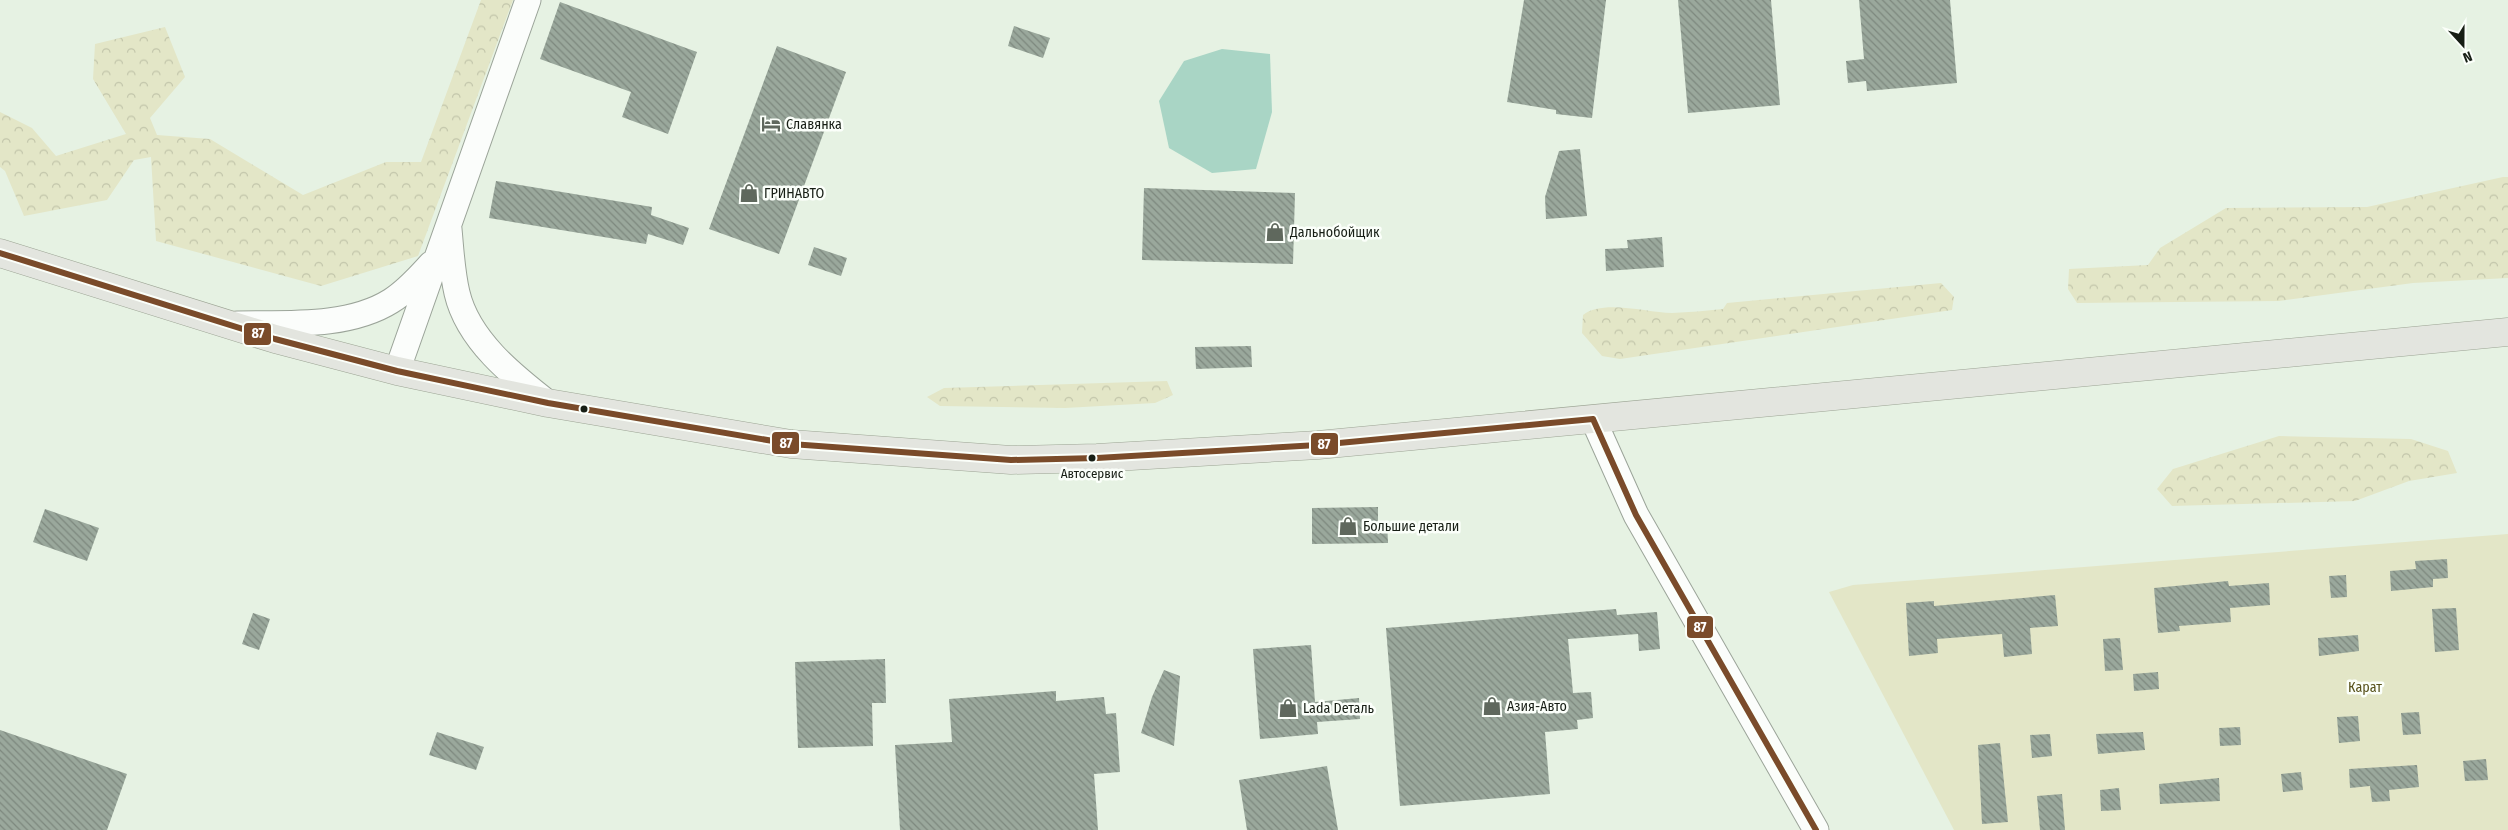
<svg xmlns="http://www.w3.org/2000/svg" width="2508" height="830" viewBox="0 0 2508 830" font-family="'Fira Sans Condensed',sans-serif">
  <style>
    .green { fill: #e3e6c7 }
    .forest { fill: url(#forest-crowns) }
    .water { fill: #a9d5c5 }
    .building { fill: url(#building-back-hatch) }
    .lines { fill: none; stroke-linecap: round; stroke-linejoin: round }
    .minor-casing { stroke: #9ba499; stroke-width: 27 }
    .major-casing { stroke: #9ca494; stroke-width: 29 }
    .minor { stroke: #fbfdfb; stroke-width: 25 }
    .major { stroke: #e3e5df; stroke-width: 28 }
    .bus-1-casing { stroke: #fbfffa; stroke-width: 10 }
    .bus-1 { stroke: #7a4b2a; stroke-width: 6 }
    .bus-dot { fill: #171e15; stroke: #fbfffa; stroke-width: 2 }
    .labels { text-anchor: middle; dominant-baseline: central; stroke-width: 5; stroke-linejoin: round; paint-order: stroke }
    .bus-label { font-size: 13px; fill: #171e15; stroke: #fbfffa }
    .poi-label { font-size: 14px; fill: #171e15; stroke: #fbfffa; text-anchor: start }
    .park-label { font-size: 14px; fill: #57511a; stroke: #fbfffa }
    .line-badge { stroke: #fbfffa; stroke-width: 2 }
    .badge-label { font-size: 14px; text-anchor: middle; font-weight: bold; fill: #fff }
  </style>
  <defs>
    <pattern id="forest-crowns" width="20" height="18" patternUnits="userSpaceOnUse" patternTransform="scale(1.25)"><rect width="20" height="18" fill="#e3e6c7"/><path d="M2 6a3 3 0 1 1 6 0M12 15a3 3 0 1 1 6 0" fill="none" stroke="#c2c5aa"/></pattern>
    <pattern id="building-back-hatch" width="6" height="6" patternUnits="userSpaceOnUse" patternTransform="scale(1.25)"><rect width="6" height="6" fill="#9aa89c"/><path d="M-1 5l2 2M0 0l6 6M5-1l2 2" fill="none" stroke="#7d887e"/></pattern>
  </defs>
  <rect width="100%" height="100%" fill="#e6f2e3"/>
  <!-- green -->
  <path class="green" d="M2508,534V830H1954L1829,592L1853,585Z"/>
  <!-- forest -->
  <path class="forest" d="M481,0H513L418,256L321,286L156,241L151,157L134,160L107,200L24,216L5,171L0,167V112L32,128L56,156L126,134L93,79L95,44L165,27L185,77L150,118L157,135L210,139L303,195L386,162H421Z
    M2503,177H2508V278L2413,283L2279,301L2077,303L2068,289L2069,269L2148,265L2160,248L2226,208L2367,207Z
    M1941,283L1954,297L1952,310L1620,359L1602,356L1582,333L1583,315C1603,299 1648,313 1672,313C1689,312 1706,311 1723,309L1727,303Z
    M1167,381L1173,395L1155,403L1065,408L940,406L927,397L944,388Z
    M2279,436L2411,439L2448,451L2457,473L2409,481L2355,501L2172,506L2157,489L2173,469Z"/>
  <!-- water -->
  <path class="water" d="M1222,49L1270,54L1272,112L1256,169L1212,173L1169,148L1159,101L1184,61Z"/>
  <!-- building -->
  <path class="building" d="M1524,0H1606L1592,118L1556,114V110L1507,102Z
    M1678,0H1771L1780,105L1688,113Z
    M1859,0H1950L1957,83L1867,91L1866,81L1848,83L1846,61L1864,59Z
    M560,2L697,52L668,134L622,117L631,92L540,59Z
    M1014,26L1050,38L1043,58L1008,46Z
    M777,46L846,72L779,254L709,229Z
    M1580,149L1587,216L1546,219L1545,197L1559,151Z
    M496,181L652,207L651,215L689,228L683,245L648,234L646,244L489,218Z
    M1144,188L1295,193L1293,264L1142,260Z
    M1662,237L1664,267L1606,271L1605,249L1628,248L1627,240Z
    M814,247L847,258L841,276L808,265Z
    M1251,346L1252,367L1196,369L1195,347Z
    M1378,507V521H1387L1388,543L1312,544V508Z
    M45,509L99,528L87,561L33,542Z
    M2447,559L2448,578L2433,579V587L2391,591L2390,571L2416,569L2415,561Z
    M2346,575L2347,597L2331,598L2329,576Z
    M2228,581L2229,586L2269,583L2270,605L2230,608L2231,622L2179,626L2180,631L2158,633L2154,588Z
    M2055,595L2058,626L2030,628L2032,654L2004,657L2002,634L1937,639L1938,653L1909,656L1906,603L1934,601V606Z
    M2456,608L2459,650L2435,652L2432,609Z
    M1616,609L1617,615L1657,612L1660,649L1639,651L1638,634L1568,639L1573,693L1591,692L1593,718L1577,720L1578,729L1545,732L1550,794L1400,806L1386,628Z
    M253,613L270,619L259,650L242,644Z
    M2358,635L2359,651L2319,656L2318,638Z
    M2120,638L2123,670L2105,671L2103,639Z
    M1311,645L1315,702L1359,698L1360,719L1317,722L1318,734L1260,739L1253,649Z
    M885,659L886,703H872L873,746L798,748L795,662Z
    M1164,670L1180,676L1174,746L1141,733L1152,697Z
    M2158,672L2159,689L2134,691L2133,674Z
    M1056,691V701L1104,697L1106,714L1116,713L1120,772L1094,774L1098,830H900L895,745L952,742L949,699Z
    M2419,712L2421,734L2403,735L2401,713Z
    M2358,716L2360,741L2339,743L2337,717Z
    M2240,727L2241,745L2220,746L2219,728Z
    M0,730L127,774L107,830H0Z
    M437,732L484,747L476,770L429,755Z
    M2143,732L2145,750L2098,754L2096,734Z
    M2050,734L2052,756L2032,758L2030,735Z
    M2000,743L2008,822L1982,824L1978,745Z
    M2486,759L2488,780L2465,781L2463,761Z
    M2417,765L2419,787L2389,790L2390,801L2372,802L2370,786L2350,788L2349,769Z
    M1327,766L1338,830H1247L1239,780Z
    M2301,772L2303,790L2283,792L2281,774Z
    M2219,778L2220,801L2160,804L2159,784Z
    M2119,788L2121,810L2101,811L2100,790Z
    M2062,794L2065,830H2040L2037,796Z"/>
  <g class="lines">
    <!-- minor casing -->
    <g class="minor-casing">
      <path id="minor" d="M449,229C451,250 452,272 457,293C468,340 512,375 548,403
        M237,324C286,323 348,328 391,301C407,291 419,277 431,264
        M397,371L528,0
        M1593,419L1636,515L1816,830"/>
    </g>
    <!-- major casing -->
    <g class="major-casing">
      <path id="major" d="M0,253L275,339L397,371L548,403L791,444L1011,460L1097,458L1318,445L2508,332"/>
    </g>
    <!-- minor -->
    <use href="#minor" class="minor"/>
    <!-- major -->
    <use href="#major" class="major"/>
    <!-- bus-1 casing -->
    <g class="bus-1-casing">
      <path id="bus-1" d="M0,253L275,339L397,371L548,403L791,444L1011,460L1097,458L1318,445L1593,419
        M1593,419L1636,515L1816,830"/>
    </g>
    <!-- bus-1 -->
    <use href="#bus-1" class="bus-1"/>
  </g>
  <!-- icons -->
  <defs>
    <g id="hotel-bare" transform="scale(1.5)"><path d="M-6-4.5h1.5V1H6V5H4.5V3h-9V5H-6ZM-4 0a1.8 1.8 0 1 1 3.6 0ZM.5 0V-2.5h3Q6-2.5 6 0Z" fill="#5f685d" stroke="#fbfffa" stroke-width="2.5" paint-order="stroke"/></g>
    <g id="shop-bare" transform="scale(1.5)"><path d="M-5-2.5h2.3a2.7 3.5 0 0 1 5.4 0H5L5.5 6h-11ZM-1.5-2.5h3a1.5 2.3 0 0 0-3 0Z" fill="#5f685d" stroke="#fbfffa" stroke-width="2.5" paint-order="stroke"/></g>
  </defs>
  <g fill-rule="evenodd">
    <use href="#hotel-bare" x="771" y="124"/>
    <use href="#shop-bare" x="749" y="193"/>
    <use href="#shop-bare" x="1275" y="232"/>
    <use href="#shop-bare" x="1348" y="526"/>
    <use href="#shop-bare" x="1492" y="706"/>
    <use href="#shop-bare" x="1288" y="708"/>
  </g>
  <!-- markers -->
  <g class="bus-dot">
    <circle cx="584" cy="409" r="4.5"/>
    <circle cx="1092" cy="458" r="4.5"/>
  </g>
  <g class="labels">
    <!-- bus labels -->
    <g class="bus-label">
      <text x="1092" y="473">Автосервис</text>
    </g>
    <!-- poi labels -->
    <g class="poi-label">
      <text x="786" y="124">Славянка</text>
      <text x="764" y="193">ГРИНАВТО</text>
      <text x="1290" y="232">Дальнобойщик</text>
      <text x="1363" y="526">Большие детали</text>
      <text x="1507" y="706">Азия-Авто</text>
      <text x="1303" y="708">Lada Dеталь</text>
    </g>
    <!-- park labels -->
    <g class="park-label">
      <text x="2365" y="687">Карат</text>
    </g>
  </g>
  <g class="line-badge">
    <rect x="243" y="322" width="29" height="24" rx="5" fill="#7a4b2a"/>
    <rect x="771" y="431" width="29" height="24" rx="5" fill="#7a4b2a"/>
    <rect x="1310" y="432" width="29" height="24" rx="5" fill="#7a4b2a"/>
    <rect x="1686" y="615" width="28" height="24" rx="5" fill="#7a4b2a"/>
  </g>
  <g class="badge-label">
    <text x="258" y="338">87</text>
    <text x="786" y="448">87</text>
    <text x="1324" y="449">87</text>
    <text x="1700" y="632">87</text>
  </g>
  <!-- north arrow -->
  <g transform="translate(2463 45) rotate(159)" stroke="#fbfffa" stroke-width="4" paint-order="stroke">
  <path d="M0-4L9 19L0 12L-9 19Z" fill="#171e15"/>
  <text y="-8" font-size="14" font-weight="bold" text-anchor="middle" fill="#171e15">N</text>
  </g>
</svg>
